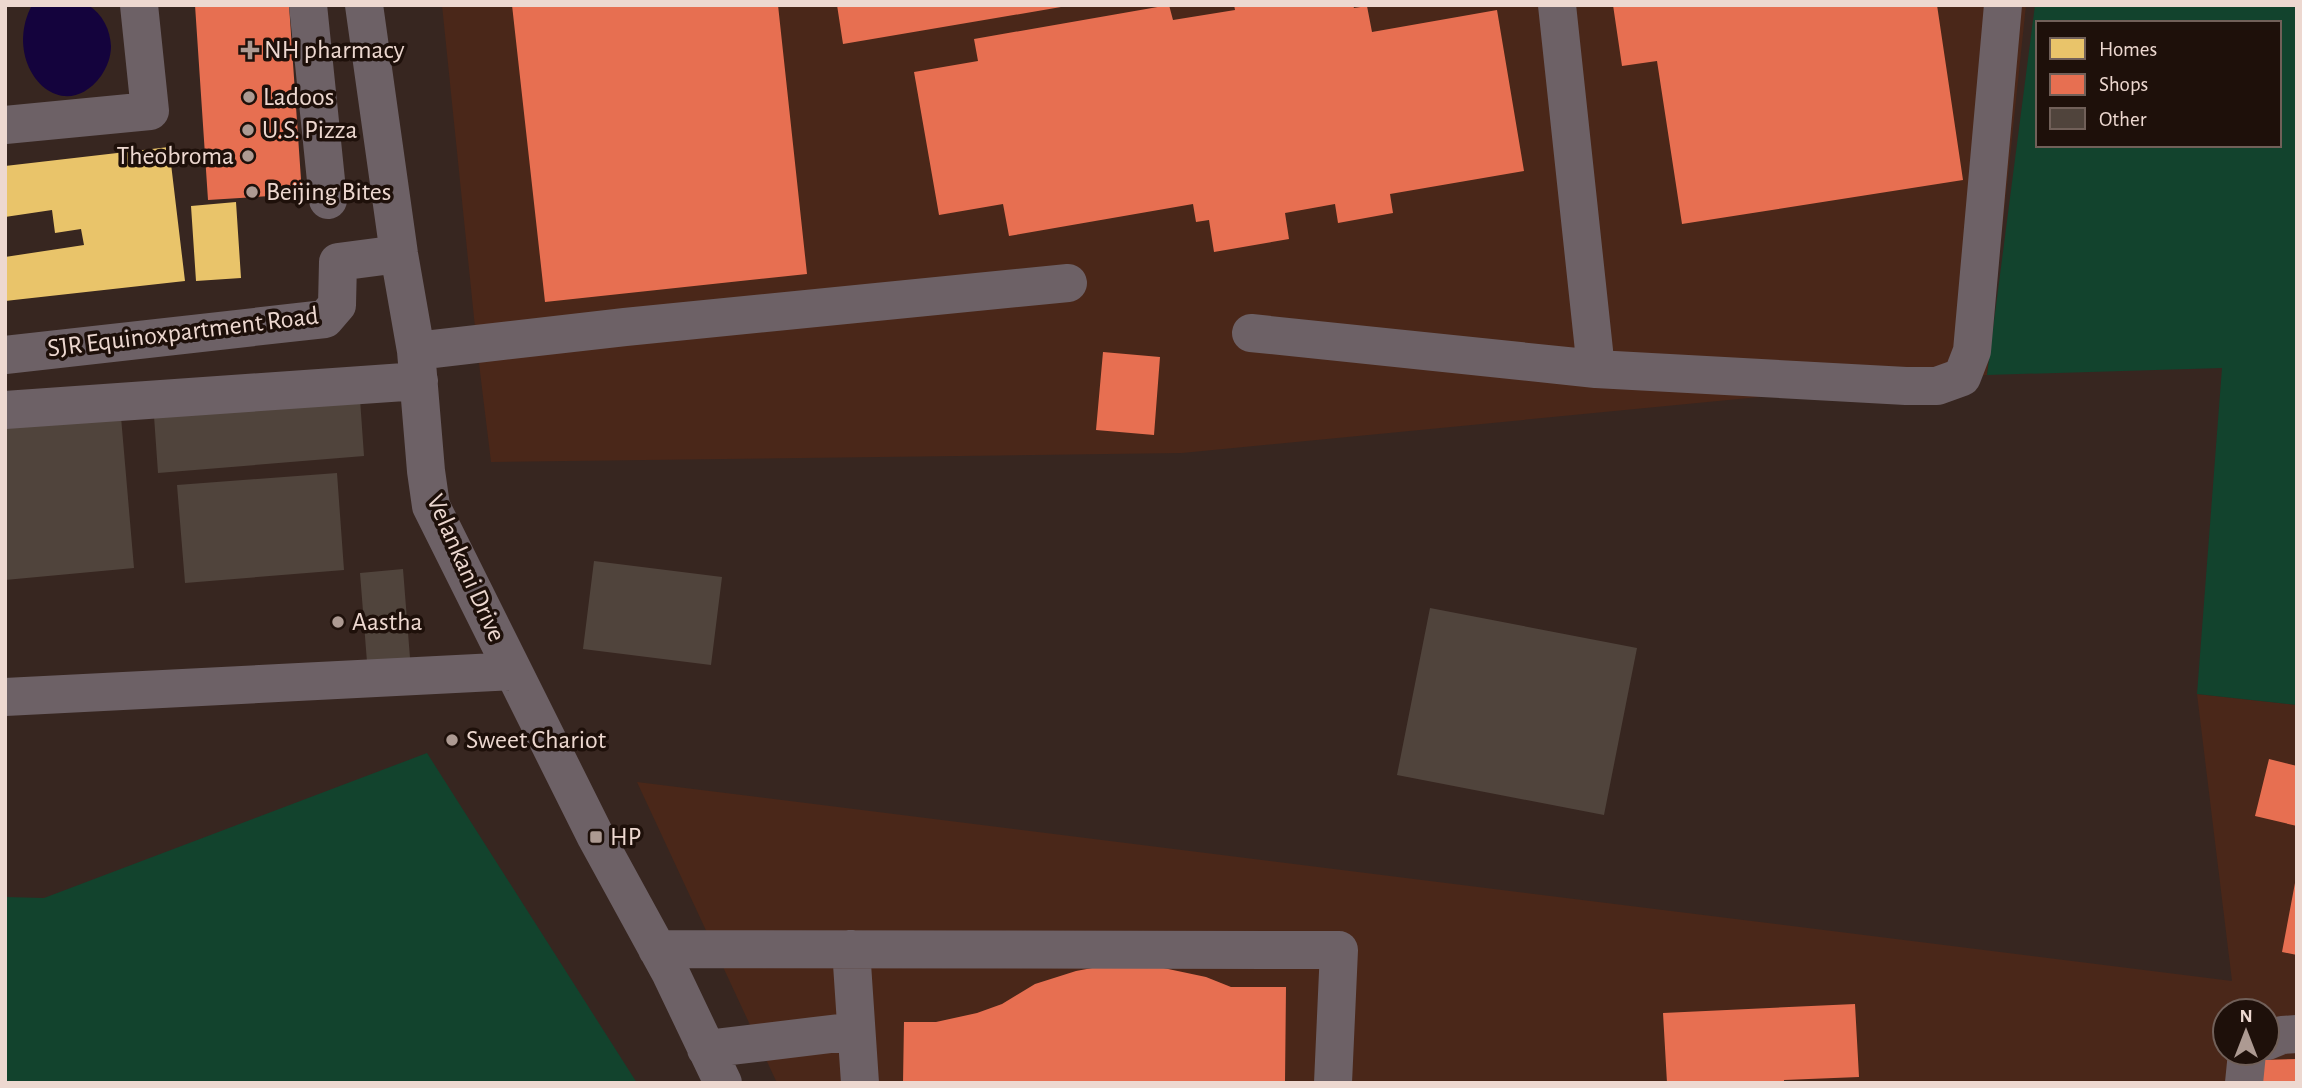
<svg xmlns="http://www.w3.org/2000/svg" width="2302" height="1088" viewBox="0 0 2302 1088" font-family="'Alegreya Sans',sans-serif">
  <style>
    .built { fill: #4a2719; fill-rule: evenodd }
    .green { fill: #12432d; fill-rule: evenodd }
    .water { fill: #14033d }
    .homes { fill: #e9c46a }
    .shops { fill: #e76f51 }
    .building { fill: #50443c }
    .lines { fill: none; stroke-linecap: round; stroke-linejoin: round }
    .minor { stroke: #6d6166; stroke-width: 38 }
    .poi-dot { fill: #ad9a92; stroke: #1e100a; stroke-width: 2.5 }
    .labels { text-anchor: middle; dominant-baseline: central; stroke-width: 7; stroke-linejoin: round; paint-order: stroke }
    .poi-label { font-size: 26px; fill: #edd8d0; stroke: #1e100a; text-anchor: start }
    .street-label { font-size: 26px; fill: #edd8d0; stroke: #1e100a }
  </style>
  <rect width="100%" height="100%" fill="#372620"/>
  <!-- built -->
  <path class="built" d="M442,5H2026L1987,375L1182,453L491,462L477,347Z
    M2197,694L2297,705V1083H777L637,782L2232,981ZM2225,1011H2267V1053H2225Z"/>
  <!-- green -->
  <path class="green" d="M2035,5H2297V705L2197,694L2222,368L1987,375ZM2038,23H2279V145H2038Z
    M427,753L637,1083H5V897L44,898Z"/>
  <!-- water -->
  <path class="water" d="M32,5H88C103,14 110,30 111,46C111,57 107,67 101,76C61,130 0,65 32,5Z"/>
  <!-- homes -->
  <path class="homes" d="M169,147L185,281L5,301V257L84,245L81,229L55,233L52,210L5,217V166Z
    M236,202L241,278L196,281L191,206Z"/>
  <!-- shops -->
  <path class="shops" d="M195,5H289L302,194L208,200Z
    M512,5H778L807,274L545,302Z
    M837,5H1061V7L843,44Z
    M1169,5L1173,20L1235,10L1234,5H1353L1354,8L1367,6L1372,32L1497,10L1524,171L1390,194L1393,213L1338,223L1335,204L1285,213L1289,239L1214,252L1209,220L1196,222L1193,204L1009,236L1003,204L939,215L914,72L978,61L974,39Z
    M1613,5H1937L1963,180L1682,224L1657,61L1622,66Z
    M1103,352L1160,357L1154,435L1096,430Z
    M2269,759L2297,766V826L2255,816Z
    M2295,883H2297V955L2282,952Z
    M1103,966H1154L1206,977L1231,987H1286L1285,1083H903L904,1022H936L977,1013L1002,1004L1035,984L1076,971Z
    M1855,1004L1859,1077L1784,1080V1083H1667L1663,1013Z
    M2297,1059V1083H2262L2260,1060Z"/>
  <!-- building -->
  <path class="building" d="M360,399L364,456L158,473L154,416Z
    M121,417L134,568L5,580V427Z
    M337,473L344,570L185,583L177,485Z
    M594,561L722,577L711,665L583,649Z
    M403,569L410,658L367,662L360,573Z
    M1430,608L1637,648L1604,815L1397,775Z"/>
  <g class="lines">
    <!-- minor -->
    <path class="minor" d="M308,5L328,200
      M364,5L399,254L416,351L426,471L431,506L596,837L671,974L723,1083
      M1557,5L1596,369
      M5,125L150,111L139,5
      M1251,333L1596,369L1906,386H1937L1962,377L1972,351L2003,5
      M416,351L625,327L1068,283
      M5,355L325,319L337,305L338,262L399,254
      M5,410L419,381
      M5,697L513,671
      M657,949L1339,950L1333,1083
      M851,949L860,1083
      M2267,1041L2282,1035L2297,1034
      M706,1049L856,1031
      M2244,1083L2247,1053"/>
  </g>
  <!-- markers -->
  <g class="poi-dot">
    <path d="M246.5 39.5h7v7h7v7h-7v7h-7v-7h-7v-7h7z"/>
    <circle cx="249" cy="97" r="7"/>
    <circle cx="248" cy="130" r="7"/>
    <circle cx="248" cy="156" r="7"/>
    <circle cx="252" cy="192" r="7"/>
    <circle cx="338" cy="622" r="7"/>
    <circle cx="452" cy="740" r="7"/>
    <rect x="589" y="830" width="14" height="14" rx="3.5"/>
  </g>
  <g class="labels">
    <!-- poi labels -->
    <g class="poi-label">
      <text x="264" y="50">NH pharmacy</text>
      <text x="263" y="97">Ladoos</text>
      <text x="262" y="130">U.S. Pizza</text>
      <text x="234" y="156" text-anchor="end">Theobroma</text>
      <text x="266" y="192">Beijing Bites</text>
      <text x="352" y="622">Aastha</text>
      <text x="466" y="740">Sweet Chariot</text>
      <text x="610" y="837">HP</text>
    </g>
    <!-- street labels -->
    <g class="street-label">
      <text transform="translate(183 332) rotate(-7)">SJR Equinoxpartment Road</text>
      <text transform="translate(466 568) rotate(66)">Velankani Drive</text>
    </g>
  </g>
  <!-- border -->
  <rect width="2302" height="1088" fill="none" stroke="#edd8d0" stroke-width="14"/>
  <!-- legend -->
  <rect x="2036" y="21" width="245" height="126" fill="#1e100a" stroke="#716059" stroke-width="2"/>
  <rect x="2050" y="38" width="35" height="21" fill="#e9c46a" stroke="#716059" stroke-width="2"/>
  <text x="2099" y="56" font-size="21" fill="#edd8d0">Homes</text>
  <rect x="2050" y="74" width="35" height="21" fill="#e76f51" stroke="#716059" stroke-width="2"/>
  <text x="2099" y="91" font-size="21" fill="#edd8d0">Shops</text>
  <rect x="2050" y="108" width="35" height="21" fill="#50443c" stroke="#716059" stroke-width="2"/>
  <text x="2099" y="126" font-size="21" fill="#edd8d0">Other</text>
  <!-- north arrow -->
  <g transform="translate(2246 1032)"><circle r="33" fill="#1e100a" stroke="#716059" stroke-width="2"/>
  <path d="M0-5L12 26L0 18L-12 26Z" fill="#ad9a92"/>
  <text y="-10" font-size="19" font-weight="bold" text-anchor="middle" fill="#edd8d0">N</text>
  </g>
</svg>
